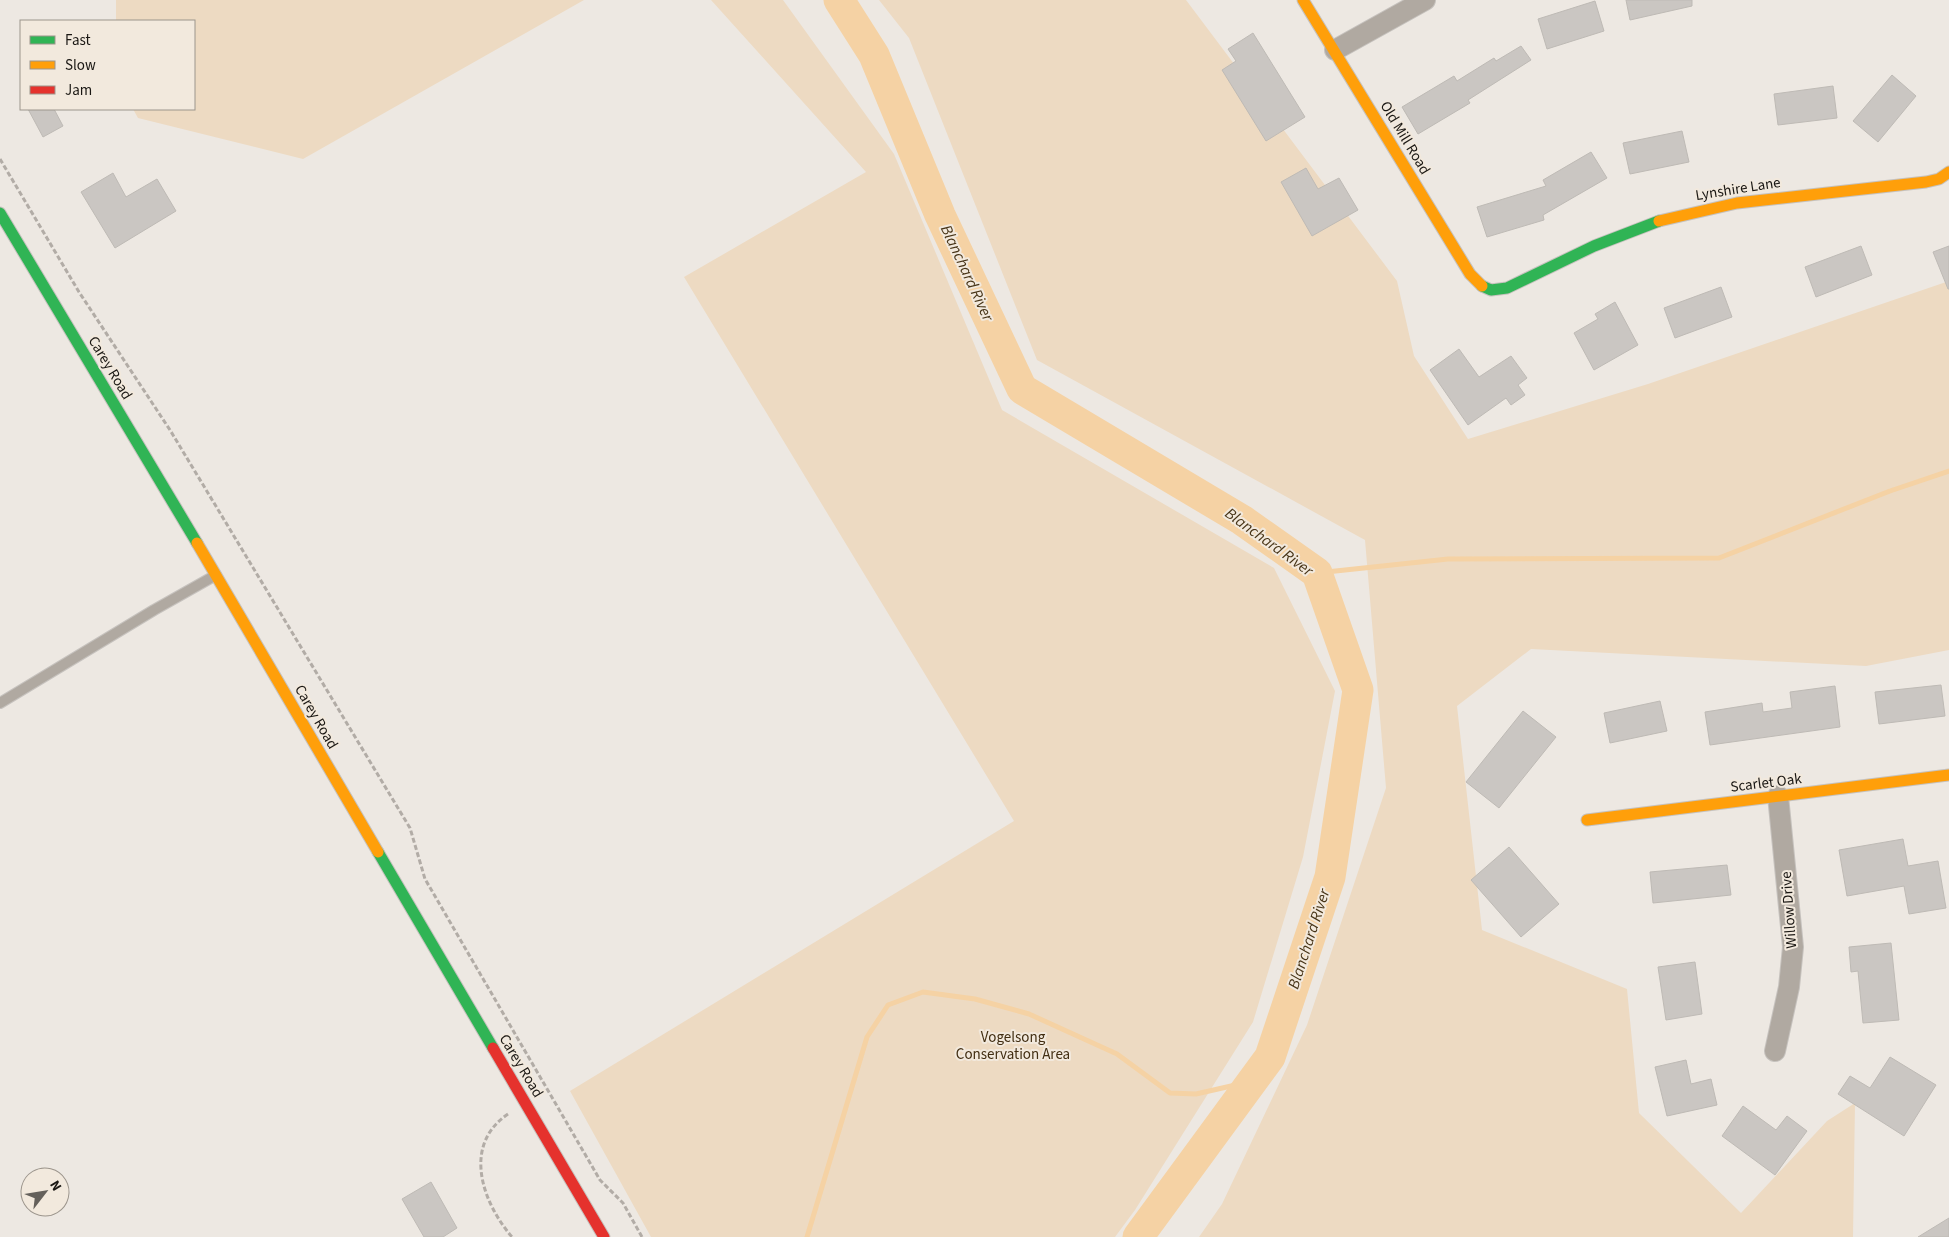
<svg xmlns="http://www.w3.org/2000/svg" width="1949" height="1237" viewBox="0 0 1949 1237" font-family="'Source Sans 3',sans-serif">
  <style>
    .green { fill: #eddac2 }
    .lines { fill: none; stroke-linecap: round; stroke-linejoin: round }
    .stream { stroke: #f5d2a4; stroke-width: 5 }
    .river { stroke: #f5d2a4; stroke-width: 31 }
    .building { fill: #cac6c2; stroke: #bebab5 }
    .lane-casing { stroke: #c6c2be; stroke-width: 12 }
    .street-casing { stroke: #c6c2be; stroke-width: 22 }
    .fast-casing { stroke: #c6c2be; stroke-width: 13 }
    .slow-casing { stroke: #c6c2be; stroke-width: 13 }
    .jam-casing { stroke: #c6c2be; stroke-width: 13 }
    .path { stroke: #b2aca6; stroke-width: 3; stroke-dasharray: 5 2.5; stroke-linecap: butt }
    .lane { stroke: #b0a9a1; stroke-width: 10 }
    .street { stroke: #b0a9a1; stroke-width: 20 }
    .fast { stroke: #30b455; stroke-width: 11 }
    .slow { stroke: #ff9f0a; stroke-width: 11 }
    .jam { stroke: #e5322d; stroke-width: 11 }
    .labels { text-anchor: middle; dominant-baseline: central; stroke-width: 4; stroke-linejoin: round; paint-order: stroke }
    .street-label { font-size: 15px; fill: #1a1713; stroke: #f2e9dd }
    .park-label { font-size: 15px; fill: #422e12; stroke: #f2e9dd }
    .water-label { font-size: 16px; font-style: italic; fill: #473417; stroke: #f2e9dd }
  </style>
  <rect width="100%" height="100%" fill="#ede8e2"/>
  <!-- green -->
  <path class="green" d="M116,0H584L303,159L138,118L133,109H194V21H116Z
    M711,0H783L894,154L1002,410L1274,568L1335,691L1303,857L1253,1022L1135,1210L1115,1237H651L570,1091L1014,821L684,277L866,172Z
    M879,0H1186L1397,281L1414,356L1468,439L1648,384L1949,281V650L1866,666L1531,649L1457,706L1482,930L1627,989L1639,1113L1741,1213L1827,1121L1855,1103L1853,1237H1199L1222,1204L1307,1025L1386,788L1365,540L1037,360L909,38Z"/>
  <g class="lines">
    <!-- stream -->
    <path class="stream" d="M1317,573L1448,559L1719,558L1890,491L1949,471
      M807,1237L867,1037L888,1005L923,992L975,999L1029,1014L1117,1054L1170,1093L1196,1094L1253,1081"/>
    <!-- river -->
    <path class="river" d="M839,0L874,55L940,215L1022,389L1242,520L1317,573L1358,690L1330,877L1270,1057L1138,1237"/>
  </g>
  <!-- building -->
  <path class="building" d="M1626,0H1692V6L1630,20Z
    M1595,1L1604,31L1547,49L1538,19Z
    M1253,33L1305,117L1266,141L1222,70L1236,61L1228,49Z
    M1521,46L1531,60L1468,100L1470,103L1418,134L1402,107L1454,76L1457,81L1494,58L1496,61Z
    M1892,75L1916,96L1878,142L1853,121Z
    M1833,86L1837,118L1778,125L1774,94Z
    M28,109H54L63,126L43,137Z
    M1682,131L1689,162L1630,174L1623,143Z
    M1591,152L1607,178L1543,215L1544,220L1487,237L1477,207L1546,186L1543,180Z
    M1306,168L1318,189L1339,178L1358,210L1312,236L1281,182Z
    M113,173L126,197L157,179L176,211L115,248L81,192Z
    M1861,246L1872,275L1816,297L1805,267Z
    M1949,246V289H1948L1933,252Z
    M1721,287L1732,317L1675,338L1664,308Z
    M1615,302L1638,345L1594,370L1574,333L1598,319L1595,314Z
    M1459,349L1479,377L1511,356L1527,378L1518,385L1525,395L1511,405L1506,398L1468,425L1430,370Z
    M1941,685L1945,716L1879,724L1875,692Z
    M1835,686L1840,727L1710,745L1705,712L1762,703L1763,712L1792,708L1790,692Z
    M1660,701L1667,731L1610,743L1604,713Z
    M1523,711L1556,737L1499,808L1466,782Z
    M1903,839L1908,866L1938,861L1946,908L1909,914L1904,886L1847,896L1839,850Z
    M1509,847L1559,904L1521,937L1471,880Z
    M1727,865L1731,895L1653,903L1650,872Z
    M1891,943L1899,1020L1863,1023L1858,971L1851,972L1849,947Z
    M1695,962L1702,1014L1666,1020L1658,967Z
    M1890,1057L1936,1085L1904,1136L1838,1094L1850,1076L1870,1088Z
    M1686,1060L1691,1084L1711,1079L1717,1105L1667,1116L1655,1067Z
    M1743,1106L1776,1130L1787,1116L1807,1131L1775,1175L1722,1136Z
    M431,1182L457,1228L443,1237H424L402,1199Z
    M1949,1218V1237H1918Z"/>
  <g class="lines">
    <!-- lane casing -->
    <g class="lane-casing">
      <path id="lane" d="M0,703L154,610L216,575"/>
    </g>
    <!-- street casing -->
    <g class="street-casing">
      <path id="street" d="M1335,50L1425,0
        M1775,1051L1789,987L1793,947L1778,796"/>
    </g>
    <!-- fast casing -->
    <g class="fast-casing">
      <path id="fast" d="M0,213L197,543
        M1482,286L1491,290L1507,288L1594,246L1659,221
        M378,852L493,1048"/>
    </g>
    <!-- slow casing -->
    <g class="slow-casing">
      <path id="slow" d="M1303,0L1470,274L1482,286
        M1659,221L1737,203L1926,182L1939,179L1949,172
        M197,543L378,852
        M1587,820L1949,775"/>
    </g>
    <!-- jam casing -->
    <g class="jam-casing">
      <path id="jam" d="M493,1048L604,1237"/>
    </g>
    <!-- path -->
    <path class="path" d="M0,159L79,292L170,430L410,828L425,879L600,1180L623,1203L642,1237
      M508,1114C462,1145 482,1202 512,1237"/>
    <!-- lane -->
    <use href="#lane" class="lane"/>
    <!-- street -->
    <use href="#street" class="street"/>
    <!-- fast -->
    <use href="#fast" class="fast"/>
    <!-- slow -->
    <use href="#slow" class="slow"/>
    <!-- jam -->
    <use href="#jam" class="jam"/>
  </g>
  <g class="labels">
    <!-- street labels -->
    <g class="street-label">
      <text transform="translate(1405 138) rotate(59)">Old Mill Road</text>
      <text transform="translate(1738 189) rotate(-9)">Lynshire Lane</text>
      <text transform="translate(110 368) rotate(59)">Carey Road</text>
      <text transform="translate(316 717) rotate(60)">Carey Road</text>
      <text transform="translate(1766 783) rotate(-7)">Scarlet Oak</text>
      <text transform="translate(1789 910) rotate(-94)">Willow Drive</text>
      <text transform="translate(521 1066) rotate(59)">Carey Road</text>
    </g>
    <!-- park labels -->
    <g class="park-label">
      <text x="1013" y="1037">Vogelsong<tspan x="1013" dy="17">Conservation Area</tspan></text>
    </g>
    <!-- water labels -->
    <g class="water-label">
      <text transform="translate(967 273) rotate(65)">Blanchard River</text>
      <text transform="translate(1269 542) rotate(36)">Blanchard River</text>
      <text transform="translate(1309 939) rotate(-72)">Blanchard River</text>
    </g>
  </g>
  <!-- legend -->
  <rect x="20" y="20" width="175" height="90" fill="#f2e9dd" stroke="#9c958c"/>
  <rect x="30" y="36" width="25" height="8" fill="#30b455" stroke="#9c958c"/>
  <text x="65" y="45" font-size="15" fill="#1a1713">Fast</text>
  <rect x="30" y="61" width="25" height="8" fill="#ff9f0a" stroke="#9c958c"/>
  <text x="65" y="70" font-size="15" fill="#1a1713">Slow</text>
  <rect x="30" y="86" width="25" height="8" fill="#e5322d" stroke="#9c958c"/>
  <text x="65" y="95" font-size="15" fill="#1a1713">Jam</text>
  <!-- north arrow -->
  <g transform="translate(45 1192) rotate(59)"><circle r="24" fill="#f2e9dd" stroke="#9c958c"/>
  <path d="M0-4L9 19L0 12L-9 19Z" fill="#64605b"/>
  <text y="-8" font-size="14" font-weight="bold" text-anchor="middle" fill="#1a1713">N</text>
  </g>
</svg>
